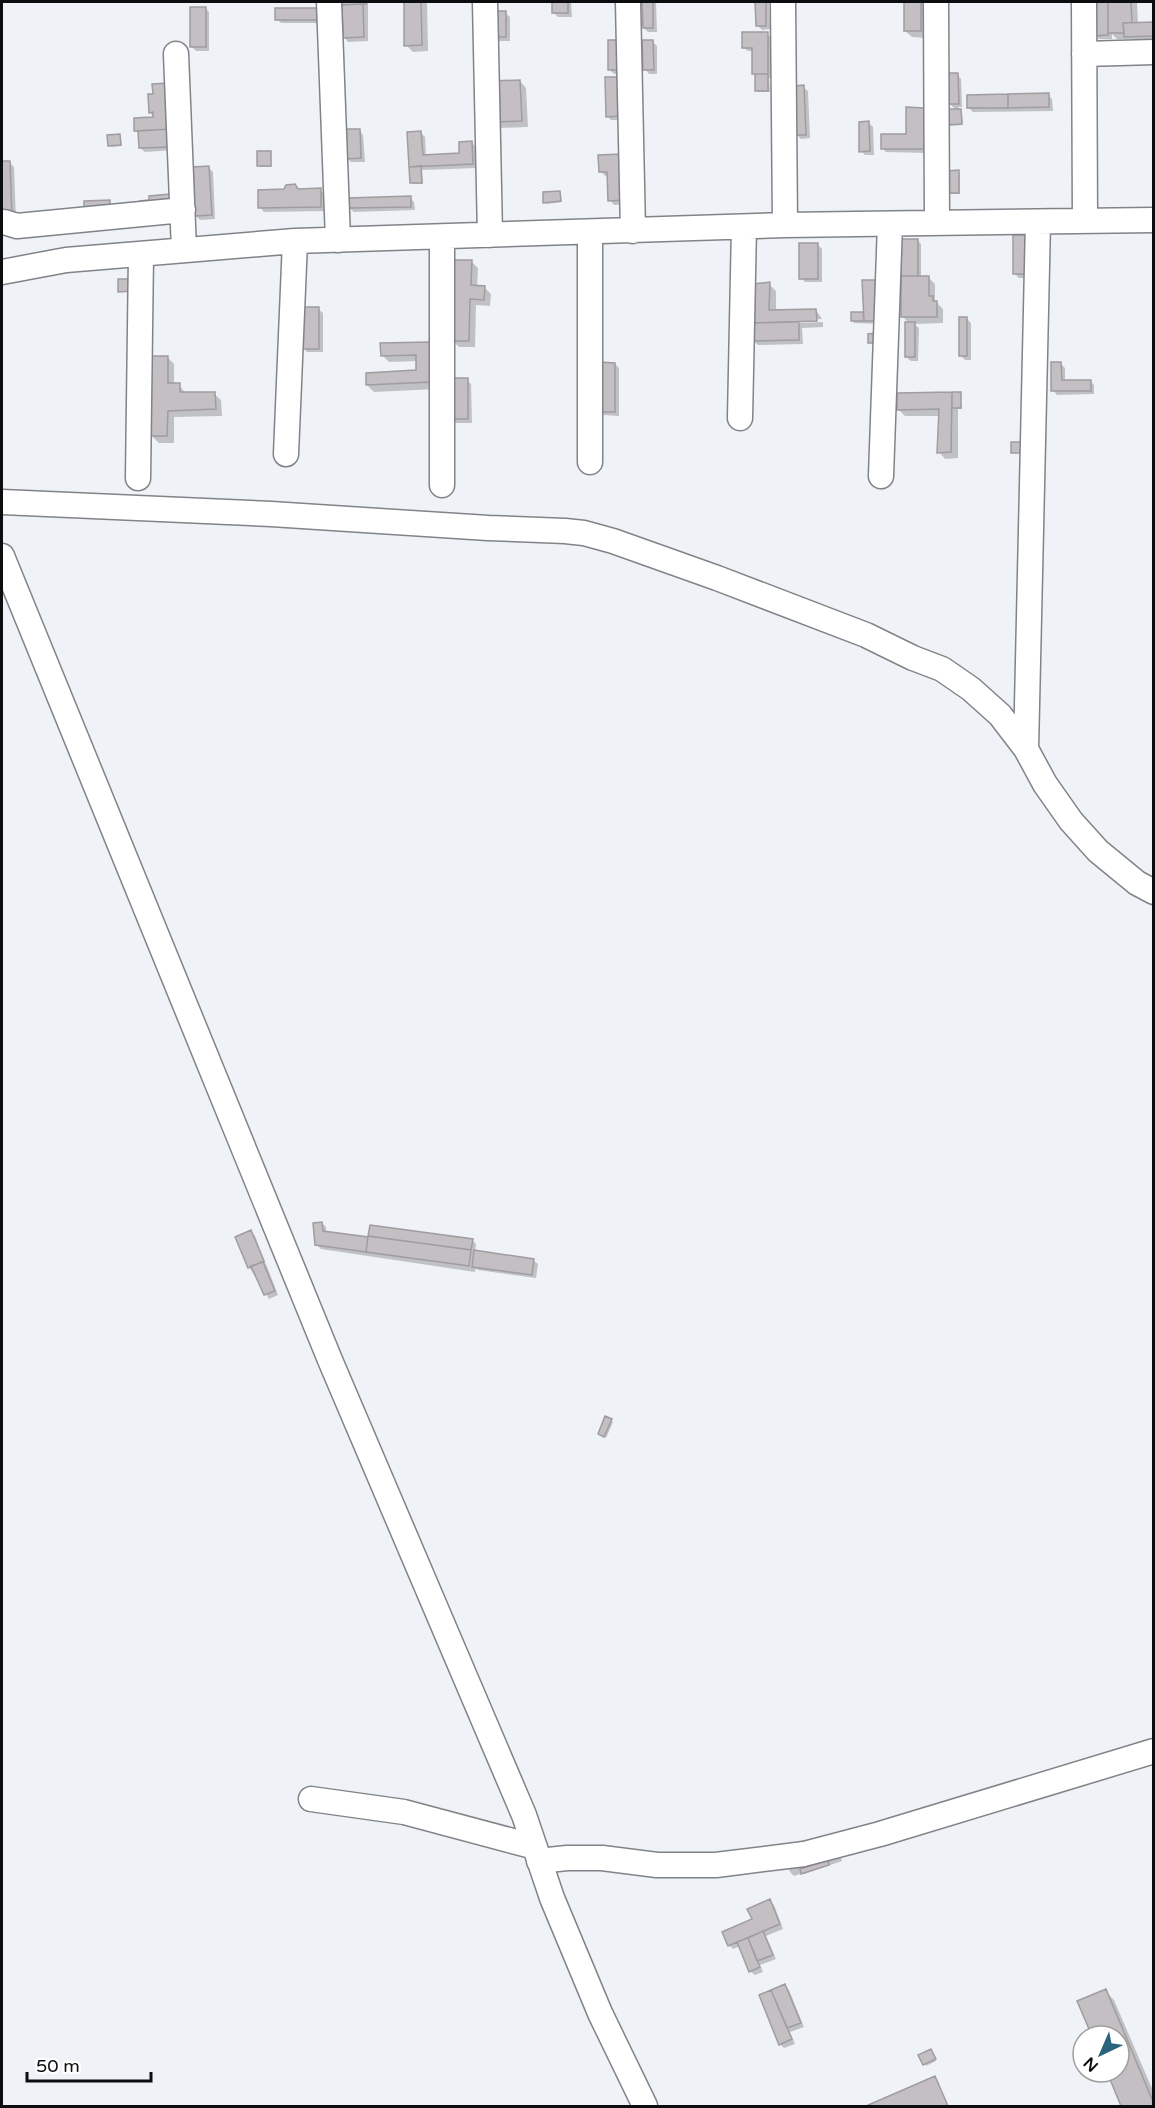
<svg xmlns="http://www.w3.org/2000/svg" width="1155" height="2108" viewBox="0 0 1155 2108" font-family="'Varela Round',sans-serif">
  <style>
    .shadow { fill: #0003 }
    .building { fill: #c4bfc3; stroke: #a09ca0; stroke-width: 1.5 }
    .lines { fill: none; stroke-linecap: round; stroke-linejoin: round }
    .minor-casing { stroke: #808388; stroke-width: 27 }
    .minor { stroke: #fff; stroke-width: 24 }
  </style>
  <rect width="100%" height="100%" fill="#eff2f7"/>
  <!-- shadow -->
  <path class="shadow" d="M341,2H368V41L348,42L344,37L343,6Z
    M405,2H427L428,51L413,52L406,45Z
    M554,2H571L572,17H558L554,13Z
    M644,2H656L657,32H648L644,28Z
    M757,2H769L770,29L762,30L757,25Z
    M905,2H927V38L912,37L905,31Z
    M1094,2H1137L1138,24H1154V40L1117,39L1112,34V39H1099L1095,35Z
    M205,8L209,12V51H196L192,47Z
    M505,13L510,17V41H499L494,37Z
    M324,14V23H281L277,19Z
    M767,34L771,38L772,78H769L770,92H758L757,76L754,73L753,51H748L743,47Z
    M652,41L657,46V74H649L645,69Z
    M609,42L623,74H614L610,70Z
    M957,74L961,79L962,107H958L962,112L963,125L948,126L947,124L956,110L949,103Z
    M520,81L526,88L528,127L499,128L492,122Z
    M624,83V120H611L607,116Z
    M803,87L808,91L810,138L801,139L796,134Z
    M154,95L175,150L145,152L140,148V134L136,131L154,119L150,112Z
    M1048,95L1052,99L1053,111L973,112L969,108Z
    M923,109L928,113L927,153L886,152L882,148L907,135Z
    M869,123L873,127L874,155H865L861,151Z
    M359,130L363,135L365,162H351L347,158Z
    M421,133L425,137L426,156L461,155L472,143L476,147L477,168L422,170L423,184H413L411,182Z
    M120,135L122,146L111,147L109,145Z
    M270,153L272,167H260L259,165Z
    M600,157L628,204L614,205L610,200L609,175L605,176L601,171Z
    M2,163H10L14,167L16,222L2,220Z
    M209,168L213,172L215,219L200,220L196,216Z
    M958,172L960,174V194H951L949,192Z
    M299,190H320L325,194V211L264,212L260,207Z
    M559,192L562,202L546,204L545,202Z
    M410,198L414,202L415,210L354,212L349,208Z
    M1015,236L1033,278H1019L1015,274Z
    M917,240L921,244V278L928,277L935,284V301L943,309V323L914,324L919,328L918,361H911L906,357L910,324L903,317Z
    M817,244L822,249V282H805L801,278Z
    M471,261L478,268L477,287H484L491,294L490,306L476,305L475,347H459L452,340Z
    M769,284L776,291V311L816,310L822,319L795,320L798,323L823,322V327L802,328L803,344L758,345L753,341V323Z
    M318,309L323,313V352H307L303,348Z
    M852,314H865L883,324L854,323Z
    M966,318L971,323V360H965L960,355Z
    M430,344L437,389L374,392L367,385L418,371V361L389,362L382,355Z
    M167,357L174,364V385H179L186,394H214L221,400L222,416L174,417V443H159L152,436Z
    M615,364L619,368V416L604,415L600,411Z
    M1061,364L1065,368V381H1090L1094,385V394L1057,395L1053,390Z
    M467,380L471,384L472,423H455L451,419Z
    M960,393L962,409H958V458L945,459L939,452L940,416H905L899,410L898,394Z
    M322,1223L326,1227V1233L369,1239L472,1240L476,1244L475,1252L533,1260L538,1264L536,1278L478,1270L476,1268L475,1272L321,1249L316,1244Z
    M251,1232L255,1236L278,1295L269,1299L249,1267Z
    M606,1418L613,1422L606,1438L601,1435Z
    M840,1854L842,1861L804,1874L803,1873L794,1876L790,1872L788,1865Z
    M769,1901L774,1905L783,1929L766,1936L776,1959L760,1965L763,1972L755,1975L750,1971L740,1946L733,1949L729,1945Z
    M785,1986L789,1990L804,2027L790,2032L795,2044L784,2048L780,2044Z
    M1105,1991L1114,2000L1154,2093V2106H1123L1108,2072H1119V2036H1093Z
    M932,2052L936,2061L926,2066L920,2056Z
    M935,2078L948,2106H869Z"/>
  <!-- building -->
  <path class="building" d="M339,2H366V4L339,5Z
    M404,2H421L422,45L404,46Z
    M552,2H568V13H552Z
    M642,2H653V28H643Z
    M755,2H766V26H756Z
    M904,2H921V31H904Z
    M1093,2H1108V35L1093,36Z
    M1108,2H1131L1132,23H1123L1124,33H1108Z
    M363,4L364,37L343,38L342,5Z
    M190,7H206V47H190Z
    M275,8H320V20H275Z
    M493,11H506V37H493Z
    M1154,22V36L1124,37L1123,23Z
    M742,32H768V74H752V48H742Z
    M608,40H618L619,70H608Z
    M642,40H653L654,70H643Z
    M946,73H958L959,104H947Z
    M755,74H768V91H755Z
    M605,77H620L621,116L606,117Z
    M520,80L522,121L491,122L489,81Z
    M168,83L171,129L134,131V118L153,117V112L149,113L148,94H153L152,84Z
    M804,85L806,135H795L793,86Z
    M1049,93V107L1008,108V94Z
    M1008,94V108H967V95Z
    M906,107L924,108V149H881V134H906Z
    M945,109H961L962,124L945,125Z
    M869,121L870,151L859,152V122Z
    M171,129L172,147L139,148L138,131Z
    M344,129H360L361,158L346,159Z
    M421,131L423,155L459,153V142L472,141L473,164L409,167L407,132Z
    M120,134L121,145L108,146L107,135Z
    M257,151H271V166H257Z
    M622,154L624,200L608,201L607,172H599L598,155Z
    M2,161H10L12,219H2Z
    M209,166L212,215L194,216L192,167Z
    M421,166L422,183H410L409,167Z
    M959,170V193H948L947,171Z
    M295,184L298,189L321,188V207L258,208V190L284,189L286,185Z
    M560,191L561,201L543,203V192Z
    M170,194L171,209L140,211V201L149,200V196Z
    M411,196V207L348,208V198Z
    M110,200V212L84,213V201Z
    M1013,235H1030V274H1013Z
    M901,239H918V276H901Z
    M799,243H818V279H799Z
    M453,260H472L471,285L485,286L484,300L470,299L469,341H451Z
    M901,276H929V296H933V301H937V317H901Z
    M118,279H133V291L118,292Z
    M862,280H878L879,321H864Z
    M770,282L769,310L816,309L817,321L751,323L752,284Z
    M301,307H319V349H301Z
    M851,312H863L864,321H851Z
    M959,317H967V356H959Z
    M799,322V340L752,341L751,323Z
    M905,322H915V357H905Z
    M877,333L878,343H868V334Z
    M430,342L431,382L366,385V373L416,370V355L381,356L380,343Z
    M151,356H168V383H180V392H215L216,409L168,411L167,436H151Z
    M599,362L615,363V412H599Z
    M1051,362H1061L1062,380H1091V391H1051Z
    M449,378H468V419H450Z
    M952,392H961V408H952Z
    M952,392L951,452L937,453L939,409L897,410V393Z
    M1011,442H1023L1024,453H1011Z
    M322,1222L323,1231L368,1237L366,1252L315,1245L313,1223Z
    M370,1225L473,1239L471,1250L368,1236Z
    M251,1230L264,1261L248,1268L235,1237Z
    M368,1236L471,1250L469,1266L366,1252Z
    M474,1250L534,1259L532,1275L472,1267Z
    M263,1262L275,1291L264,1295L251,1266Z
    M605,1416L612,1419L604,1437L598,1434Z
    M828,1860L829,1865L801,1874L800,1869Z
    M770,1899L780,1924L728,1946L722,1932L752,1919L747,1909Z
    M763,1931L773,1955L757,1961L748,1938Z
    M748,1938L760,1967L749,1972L737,1942Z
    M785,1984L801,2023L787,2028L771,1990Z
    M1106,1989L1154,2104V2106H1121L1107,2072H1119V2036H1092L1077,2001Z
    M771,1990L792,2039L779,2045L759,1995Z
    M931,2049L936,2059L923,2065L918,2055Z
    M935,2076L948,2106H866Z"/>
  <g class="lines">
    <!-- minor casing -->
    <g class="minor-casing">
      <path id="minor" d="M329,2L338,240
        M485,2L490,235
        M628,2L633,231
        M783,2L785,225
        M936,2L937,223
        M1084,2L1085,221
        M176,54L184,250
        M1084,54L1154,52
        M4,222L17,226L183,210
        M442,237V485
        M2,272L66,260L295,241L785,225L1154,220
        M740,418L744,227
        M286,454L295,241
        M590,462V232
        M881,476L890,224
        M138,478L141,254
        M2,502L271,514L488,528L565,531L584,533L613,541L717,578L866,635L913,658L942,669L971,689L1000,715L1026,749L1045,784L1071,821L1098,851L1137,883L1154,892
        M2,556L330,1360L524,1815L552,1898L600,2013L645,2106
        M1026,749L1038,222
        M311,1799L404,1812L535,1847
        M539,1861L567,1858H602L657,1865H716L804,1854L880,1834L1154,1751"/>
    </g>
    <!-- minor -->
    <use href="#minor" class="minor"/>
  </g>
  <!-- border -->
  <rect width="1155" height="2108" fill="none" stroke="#0c0d0f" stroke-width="6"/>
  <!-- north arrow -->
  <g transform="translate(1101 2054) rotate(224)"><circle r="28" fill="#ffffff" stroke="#9e9e9f" stroke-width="1.5"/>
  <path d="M0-4.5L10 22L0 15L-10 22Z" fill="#29637c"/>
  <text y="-9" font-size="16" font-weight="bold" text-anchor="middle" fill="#0c0d0f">N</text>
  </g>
  <!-- scale -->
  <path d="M27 2072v9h124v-9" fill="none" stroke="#0c0d0f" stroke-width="3"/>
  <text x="36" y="2072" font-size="18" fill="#0c0d0f" stroke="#ffffff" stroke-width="4.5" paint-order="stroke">50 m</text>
</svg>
